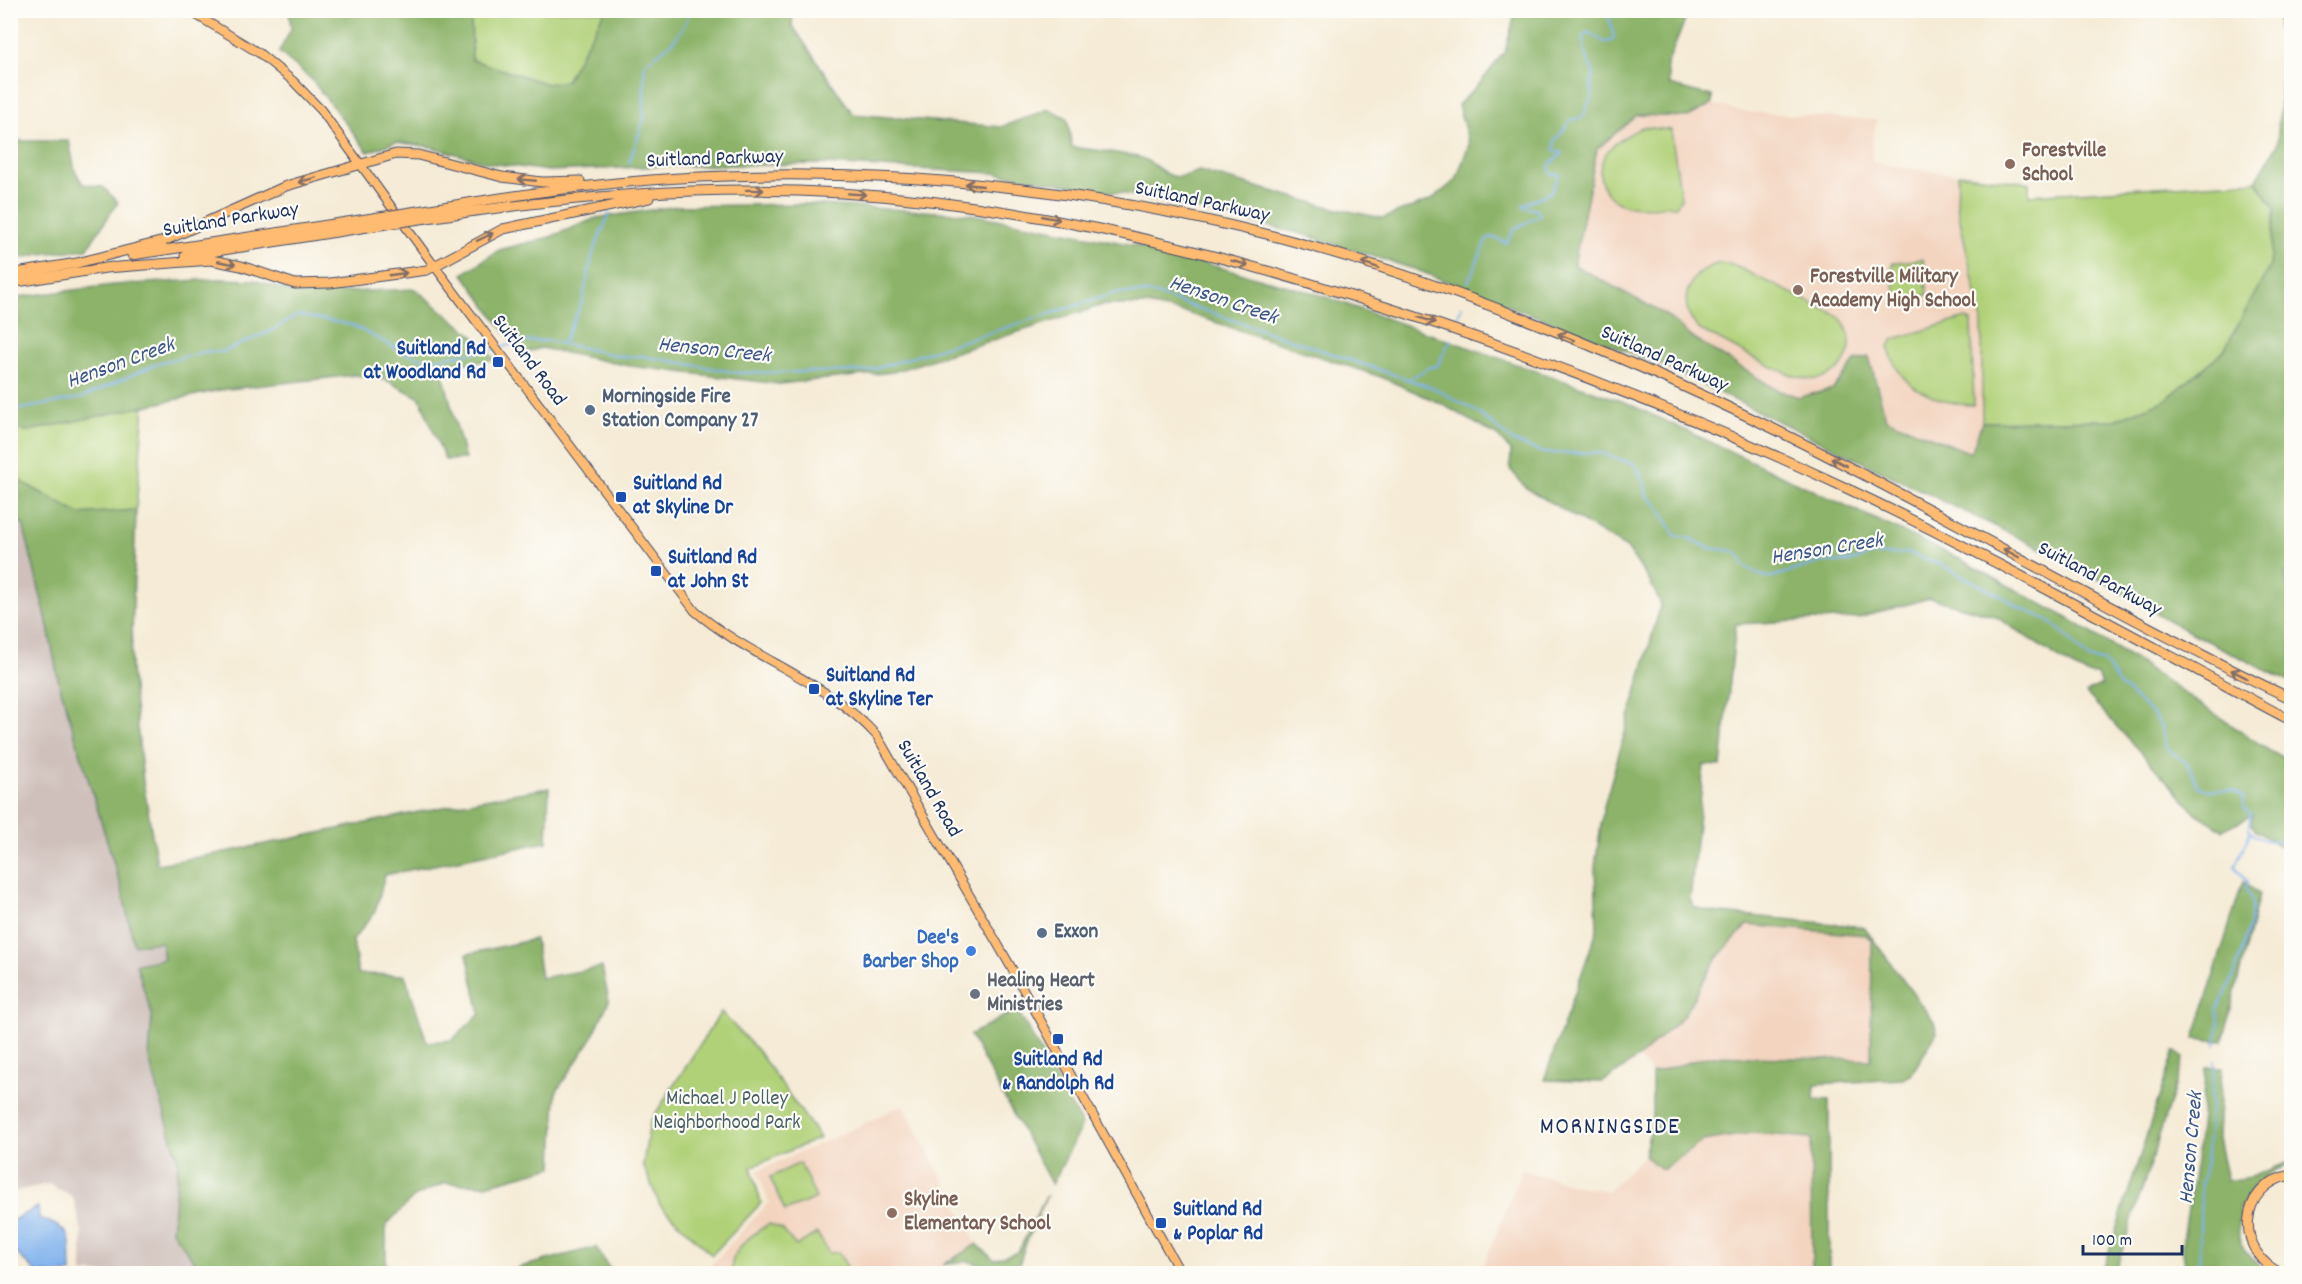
<svg xmlns="http://www.w3.org/2000/svg" width="2302" height="1284" viewBox="0 0 2302 1284" font-family="Dekko,sans-serif">
  <style>
    .built { fill: #f3d4bf }
    .industrial { fill: #cfc0bb }
    .green { fill: #b1d179; stroke: #66806c; stroke-width: 1.5 }
    .forest { fill: #8cb369; stroke: #547164; stroke-width: 1.5 }
    .water { fill: #81b2ed; stroke: #4e70a6; stroke-width: 1.5 }
    .lines { fill: none; stroke-linecap: round; stroke-linejoin: round }
    .stream { stroke: #81b2ed; stroke-width: 2 }
    .major-casing { stroke: #3c4b70; stroke-width: 10 }
    .highway-casing { stroke: #3c4b70; stroke-width: 11 }
    .major { stroke: #ffbb71; stroke-width: 8 }
    .highway { stroke: #ffbb71; stroke-width: 9 }
    .highway-bridge-casing { stroke: #3c4b70; stroke-width: 11; stroke-linecap: butt }
    .highway-bridge { stroke: #ffbb71; stroke-width: 9 }
    .oneway { stroke: #826e67 }
    .education-dot { fill: #8d6e63; stroke: #fdfcf7; stroke-width: 2 }
    .transit-dot { fill: #1a4fb4; stroke: #fdfcf7; stroke-width: 2 }
    .service-dot { fill: #5c6f8a; stroke: #fdfcf7; stroke-width: 2 }
    .shop-dot { fill: #3f7fe0; stroke: #fdfcf7; stroke-width: 2 }
    .worship-dot { fill: #6b7280; stroke: #fdfcf7; stroke-width: 2 }
    .labels { text-anchor: middle; dominant-baseline: central; stroke-width: 4.5; stroke-linejoin: round; paint-order: stroke }
    .education-label { font-size: 21px; font-weight: bold; fill: #785e54; stroke: #fdfcf7; text-anchor: start }
    .street-label { font-size: 21px; fill: #1b2f5e; stroke: #fdfcf7 }
    .transit-label { font-size: 21px; font-weight: bold; fill: #164399; stroke: #fdfcf7; text-anchor: start }
    .service-label { font-size: 21px; font-weight: bold; fill: #4e5e75; stroke: #fdfcf7; text-anchor: start }
    .shop-label { font-size: 21px; font-weight: bold; fill: #366cbe; stroke: #fdfcf7; text-anchor: end }
    .worship-label { font-size: 21px; font-weight: bold; fill: #5b616d; stroke: #fdfcf7; text-anchor: start }
    .park-label { font-size: 21px; fill: #486066; stroke: #fdfcf7 }
    .water-label { font-size: 22px; font-style: italic; fill: #3a5689; stroke: #fdfcf7 }
    .quarter-label { font-size: 24px; letter-spacing: 1.5px; fill: #1b2f5e; stroke: #fdfcf7 }
  </style>
  <rect width="100%" height="100%" fill="#fdfcf7"/>
  <filter id="ink" filterUnits="userSpaceOnUse"><feTurbulence type="fractalNoise" baseFrequency=".0167" numOctaves="2"/><feDisplacementMap in="SourceGraphic" scale="12" xChannelSelector="R" yChannelSelector="G"/><feConvolveMatrix kernelMatrix="1 2 1 2 8 2 1 2 1" color-interpolation-filters="sRGB"/></filter>
  <filter id="wash" filterUnits="userSpaceOnUse"><feTurbulence type="fractalNoise" baseFrequency=".008" numOctaves="4" result="noise"/><feDisplacementMap in="SourceGraphic" scale="24" xChannelSelector="R" yChannelSelector="G"/><feGaussianBlur stdDeviation="1.35" result="paint"/><feColorMatrix in="noise" values="0 0 0 0 0 0 0 0 0 0 0 0 0 0 0 0 0 1.4 0 .05"/><feComposite in="paint" operator="in"/></filter>
  <g filter="url(#wash)">
    <rect width="100%" height="100%" fill="#f5ebd6"/>
    <!-- built -->
    <path class="built" d="M1712,104L1744,112L1877,120L1872,141V162L1903,168L1958,174V207L1982,321V422L1971,453L1886,419L1876,375L1855,361L1833,389L1799,397L1777,390L1690,336L1666,315L1574,265L1597,149L1637,114L1688,117Z
      M1747,925L1866,935L1872,940L1871,1060L1710,1056L1652,1073L1638,1058L1683,1016L1716,959Z
      M903,1104L977,1244L930,1273L709,1274L706,1270L769,1202L757,1171L862,1125Z
      M1753,1133L1811,1138L1812,1273L1480,1274L1522,1170L1578,1186L1608,1191L1644,1155L1662,1170L1703,1141Z"/>
    <!-- industrial -->
    <path class="industrial" d="M10,523L23,524L46,617L59,683L122,890L134,945L161,942L164,959L136,965L152,1015L149,1059L178,1160L172,1231L197,1265L194,1273H82V1232L73,1197L49,1184L11,1192Z"/>
    <!-- green -->
    <path class="green" d="M471,11H605L566,81L547,84L472,60Z
      M1642,127L1671,130L1681,198L1676,206C1660,206 1643,208 1628,206C1607,202 1594,179 1603,159C1609,144 1628,135 1642,127Z
      M1958,174L2029,183V195L2256,181L2275,208L2270,266L2223,352L2164,401L2114,420L1982,422V321L1957,207Z
      M1923,259L1928,295L1896,299L1892,263Z
      M1721,263L1733,265L1839,316C1849,329 1854,344 1846,359C1838,375 1818,383 1802,378C1771,370 1730,344 1700,330C1674,305 1687,270 1721,263Z
      M1966,318L1971,321L1974,405C1948,405 1912,393 1898,370C1894,364 1891,355 1888,348L1894,339Z
      M144,405L136,510L79,514L11,476V429L29,431Z
      M721,1012L757,1050L820,1138L751,1167L761,1203L712,1255L660,1205L643,1165L650,1122Z
      M800,1163L816,1198L785,1211L770,1177Z
      M769,1224L782,1229L796,1246L817,1233L829,1253L838,1252L851,1273H732C728,1252 752,1234 769,1224Z"/>
    <!-- forest -->
    <path class="forest" d="M289,11H471L472,60L547,84L566,81L605,11H793L792,25L853,114L1001,127L1049,109L1067,118L1072,147C1094,150 1117,152 1138,157C1165,165 1163,187 1199,171L1333,208L1383,218L1431,200L1456,180L1469,144L1458,105L1481,82L1505,51L1516,11H1689L1667,64L1669,85L1712,96V104L1688,117L1637,115L1597,149L1574,265L1666,315L1690,336L1777,390L1799,397L1833,389L1855,361L1869,357L1886,419L1971,453L1982,422L2114,420L2164,401L2223,352L2270,266L2275,208L2256,181L2277,145L2282,73L2277,11H2291L2292,569L2285,573L2291,609V683L2180,627L2073,564L1662,365L1417,270L1302,234L1144,197L994,173L822,164L664,166L549,171L489,163L431,147L396,142L368,152L311,79L279,52L291,29Z
      M10,141H69L75,171L83,184L103,187L118,202L87,249L40,254L11,260Z
      M806,204L971,214L1144,247L1314,293L1627,403L1958,558L2069,619L2132,658L2273,753L2291,761V853L2256,831L2251,824L2252,815L2223,830L2196,813L2086,693L2102,685L2097,675L2087,674L2072,667L1995,616L1930,598L1858,618L1736,624L1721,766L1704,765L1690,900L1694,907L1712,912L1864,927L1934,1022L1937,1033L1911,1075L1903,1079L1815,1084L1814,1099L1829,1100V1273H1812L1811,1138L1753,1133L1703,1141L1662,1170L1644,1155L1652,1123V1073L1710,1056L1871,1060L1872,941L1866,935L1747,925L1716,959L1683,1016L1638,1058L1603,1082L1544,1080L1597,930L1595,867L1603,810L1661,604L1650,582L1627,548L1526,488L1510,469L1511,451L1498,436L1440,403L1381,377L1187,313L1146,305H1103L893,372L779,384L630,366L541,348L521,354L463,274L499,250L550,237L596,218L678,206Z
      M218,279L254,280L299,294L415,289L476,338L496,360L441,366L465,459L445,460L420,398L386,380L355,375L220,390L29,431L11,429V298L113,285Z
      M11,476L79,514L136,510L131,668L143,781L157,864C289,843 418,808 549,788L547,842L385,875L375,912L353,940L358,974L405,975L427,1042L452,1040L480,1014L467,954L535,939L541,978L602,967L609,1001L592,1038L556,1092L553,1167L486,1185L444,1183L414,1197L386,1225V1269L393,1273H197V1265L172,1231L178,1160L149,1059L152,1015L136,964L164,959L161,942L134,945L122,890L59,683L46,617L23,524L11,519Z
      M2243,881L2259,894L2223,1041L2194,1039Z
      M1012,1012L1019,1013L1082,1125L1052,1185L970,1035Z
      M2174,1051L2184,1058L2115,1273H2102Z
      M2206,1067H2222L2218,1138L2227,1181L2251,1177L2291,1161V1165C2258,1172 2229,1206 2241,1242C2245,1255 2257,1265 2267,1273H2186L2182,1245L2197,1155Z
      M1047,1195L1024,1248L1017,1273H990C977,1259 961,1260 943,1265L977,1244L994,1260L1018,1252Z
      M596,1247L612,1273H509L524,1266Z"/>
    <!-- water -->
    <path class="water" d="M38,1207L39,1218C77,1232 69,1236 71,1273H37L11,1248V1221Z"/>
    <g class="lines">
      <!-- stream -->
      <path class="stream" d="M629,163L644,119V63C669,47 680,39 691,10
        M1468,282L1487,239L1492,237L1506,243L1515,229L1540,215L1537,210L1524,207L1523,205L1551,192L1560,174H1551L1549,166L1562,153L1554,150L1555,141L1571,119L1583,118L1592,95L1591,83L1594,73C1591,70 1581,42 1583,36L1588,32L1604,42L1612,41L1614,36L1609,20L1615,10
        M1456,321L1462,306
        M563,343L582,302L593,253L609,214
        M501,347L529,341H550L624,357L642,356L739,373L868,371L1116,293H1153L1436,389L1477,412L1513,441L1543,453H1600L1635,464L1645,484L1646,495L1659,507L1675,536L1688,538L1709,548L1733,551L1740,556L1744,566L1762,576L1772,577L1821,562H1848L1872,555L1908,553L1942,565L2010,601C2020,611 2035,612 2047,620C2063,630 2075,646 2089,659L2103,661L2119,684L2155,716L2162,729L2166,748L2188,764L2198,786C2215,796 2228,784 2243,797L2244,808L2250,814L2249,829C2258,844 2276,841 2292,841
        M1409,379L1430,367L1437,366L1451,340
        M10,411L81,398L161,362L209,351L223,352L273,330L297,315L352,325L407,354L429,360L495,349
        M2216,1045L2219,1020L2216,1009C2230,995 2250,929 2252,908C2253,901 2249,893 2245,887L2248,882L2235,866L2250,833
        M2199,1274L2201,1184L2205,1172L2215,1061"/>
    </g>
  </g>
  <g filter="url(#ink)">
    <g class="lines">
      <!-- major casing -->
      <g class="major-casing">
        <path id="major" d="M188,10L259,53L293,81L321,110L427,256L695,611C751,659 827,680 877,736L1011,967L1181,1274"/>
      </g>
      <!-- highway casing -->
      <g class="highway-casing">
        <path id="highway" d="M424,210C516,195 607,181 700,177C889,168 1079,188 1262,233C1436,277 1611,350 1772,428C1947,514 2115,615 2292,699
          M427,218C565,197 702,184 841,193C1014,204 1181,243 1345,294C1515,347 1682,411 1844,487C1996,559 2143,642 2292,721
          M132,255L373,218
          M185,256L374,226
          M73,264L164,241L286,186L396,154L418,155L502,177L542,182L580,181
          M106,268L211,260L241,266L295,284L330,283L427,270L503,229L649,198
          M10,274L77,263
          M10,283L112,267
          M2283,1274C2234,1254 2237,1184 2292,1175"/>
      </g>
      <!-- major -->
      <use href="#major" class="major"/>
      <!-- highway -->
      <use href="#highway" class="highway"/>
      <!-- highway-bridge casing -->
      <g class="highway-bridge-casing">
        <path id="highway-bridge" d="M373,218L424,210
          M374,226L427,218"/>
      </g>
      <!-- highway-bridge -->
      <use href="#highway-bridge" class="highway-bridge"/>
    </g>
    <!-- one-way arrows -->
    <defs><path id="oneway-shaft" d="M-6 0H5M1.5-3L5.5 0L1.5 3" fill="none" stroke-width="1.6" stroke-linecap="round" stroke-linejoin="round" transform="scale(1.5)"/></defs>
    <g class="oneway">
      <use href="#oneway-shaft" transform="translate(307 180) rotate(165)"/>
      <use href="#oneway-shaft" transform="translate(527 180) rotate(-175)"/>
      <use href="#oneway-shaft" transform="translate(974 185) rotate(-174)"/>
      <use href="#oneway-shaft" transform="translate(755 190) rotate(1)"/>
      <use href="#oneway-shaft" transform="translate(857 194) rotate(4)"/>
      <use href="#oneway-shaft" transform="translate(1051 218) rotate(11)"/>
      <use href="#oneway-shaft" transform="translate(485 237) rotate(-26)"/>
      <use href="#oneway-shaft" transform="translate(227 263) rotate(11)"/>
      <use href="#oneway-shaft" transform="translate(1240 263) rotate(15)"/>
      <use href="#oneway-shaft" transform="translate(1370 265) rotate(-162)"/>
      <use href="#oneway-shaft" transform="translate(398 274) rotate(-8)"/>
      <use href="#oneway-shaft" transform="translate(1427 320) rotate(19)"/>
      <use href="#oneway-shaft" transform="translate(1566 337) rotate(-158)"/>
      <use href="#oneway-shaft" transform="translate(1839 462) rotate(-153)"/>
      <use href="#oneway-shaft" transform="translate(2011 553) rotate(-152)"/>
      <use href="#oneway-shaft" transform="translate(2239 674) rotate(-153)"/>
    </g>
  </g>
  <!-- markers -->
  <g class="education-dot">
    <circle cx="2010" cy="164" r="6"/>
    <circle cx="1798" cy="290" r="6"/>
    <circle cx="892" cy="1213" r="6"/>
  </g>
  <g class="transit-dot">
    <rect x="492" y="356" width="12" height="12" rx="3"/>
    <rect x="615" y="491" width="12" height="12" rx="3"/>
    <rect x="650" y="565" width="12" height="12" rx="3"/>
    <rect x="808" y="683" width="12" height="12" rx="3"/>
    <rect x="1052" y="1033" width="12" height="12" rx="3"/>
    <rect x="1155" y="1217" width="12" height="12" rx="3"/>
  </g>
  <g class="service-dot">
    <circle cx="590" cy="410" r="6"/>
    <circle cx="1042" cy="933" r="6"/>
  </g>
  <circle class="shop-dot" cx="971" cy="951" r="6"/>
  <circle class="worship-dot" cx="975" cy="994" r="6"/>
  <g class="labels">
    <!-- education labels -->
    <g class="education-label">
      <text x="2022" y="152">Forestville<tspan x="2022" dy="24">School</tspan></text>
      <text x="1810" y="278">Forestville Military<tspan x="1810" dy="24">Academy High School</tspan></text>
      <text x="904" y="1201">Skyline<tspan x="904" dy="24">Elementary School</tspan></text>
    </g>
    <!-- street labels -->
    <g class="street-label">
      <text transform="translate(715 160) rotate(-2)">Suitland Parkway</text>
      <text transform="translate(1202 203) rotate(12)">Suitland Parkway</text>
      <text transform="translate(231 221) rotate(-9)">Suitland Parkway</text>
      <text transform="translate(1664 360) rotate(24)">Suitland Parkway</text>
      <text transform="translate(528 361) rotate(53)">Suitland Road</text>
      <text transform="translate(2099 580) rotate(28)">Suitland Parkway</text>
      <text transform="translate(928 789) rotate(60)">Suitland Road</text>
    </g>
    <!-- transit labels -->
    <g class="transit-label">
      <text x="486" y="350" text-anchor="end">Suitland Rd<tspan x="486" dy="24">at Woodland Rd</tspan></text>
      <text x="633" y="485">Suitland Rd<tspan x="633" dy="24">at Skyline Dr</tspan></text>
      <text x="668" y="559">Suitland Rd<tspan x="668" dy="24">at John St</tspan></text>
      <text x="826" y="677">Suitland Rd<tspan x="826" dy="24">at Skyline Ter</tspan></text>
      <text x="1058" y="1061" text-anchor="middle">Suitland Rd<tspan x="1058" dy="24">&amp; Randolph Rd</tspan></text>
      <text x="1173" y="1211">Suitland Rd<tspan x="1173" dy="24">&amp; Poplar Rd</tspan></text>
    </g>
    <!-- service labels -->
    <g class="service-label">
      <text x="602" y="398">Morningside Fire<tspan x="602" dy="24">Station Company 27</tspan></text>
      <text x="1054" y="933">Exxon</text>
    </g>
    <!-- shop labels -->
    <g class="shop-label">
      <text x="959" y="939">Dee's<tspan x="959" dy="24">Barber Shop</tspan></text>
    </g>
    <!-- worship labels -->
    <g class="worship-label">
      <text x="987" y="982">Healing Heart<tspan x="987" dy="24">Ministries</tspan></text>
    </g>
    <!-- park labels -->
    <g class="park-label">
      <text x="727" y="1100">Michael J Polley<tspan x="727" dy="24">Neighborhood Park</tspan></text>
    </g>
    <!-- water labels -->
    <g class="water-label">
      <text transform="translate(1223 301) rotate(19)">Henson Creek</text>
      <text transform="translate(714 351) rotate(6)">Henson Creek</text>
      <text transform="translate(121 364) rotate(-20)">Henson Creek</text>
      <text transform="translate(1827 550) rotate(-9)">Henson Creek</text>
      <text transform="translate(2192 1148) rotate(-85)">Henson Creek</text>
    </g>
    <!-- quarter labels -->
    <g class="quarter-label">
      <text x="1610" y="1128">MORNINGSIDE</text>
    </g>
  </g>
  <!-- margin -->
  <rect width="2302" height="1284" fill="none" stroke="#fdfcf7" stroke-width="36"/>
  <!-- scale -->
  <path d="M2083 1245v9h99v-9" fill="none" stroke="#1b2f5e" stroke-width="3"/>
  <text x="2092" y="1245" font-size="18" fill="#1b2f5e" stroke="#fdfcf7" stroke-width="4.5" paint-order="stroke">100 m</text>
</svg>
